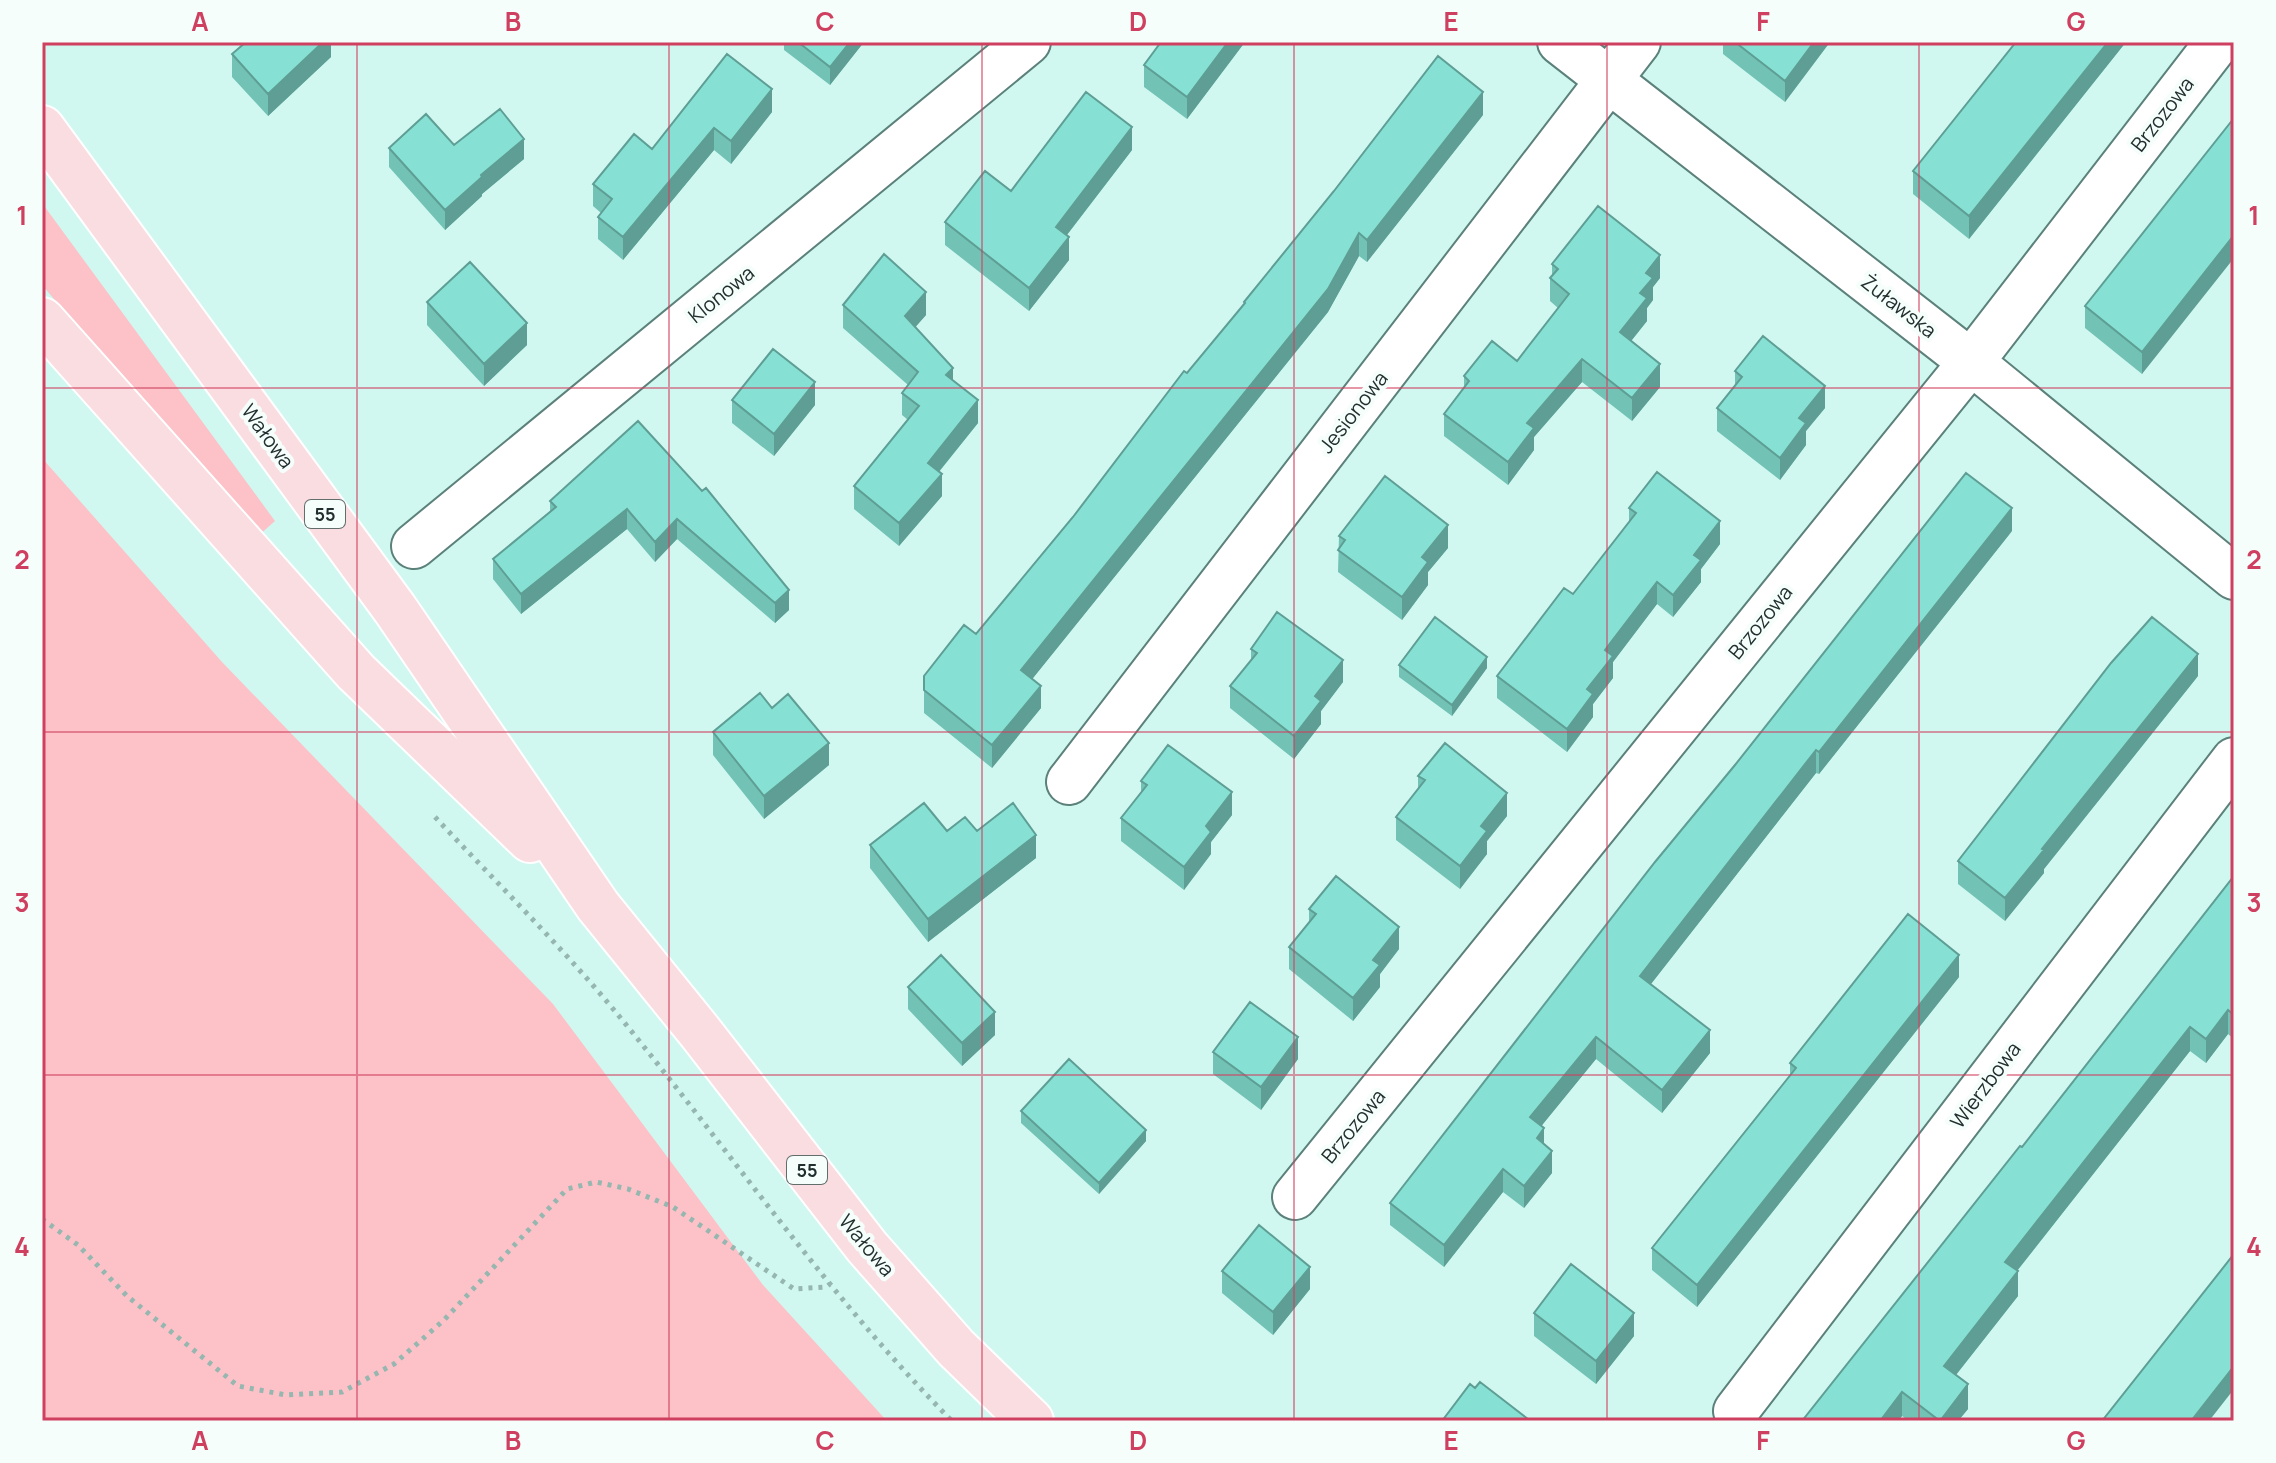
<svg xmlns="http://www.w3.org/2000/svg" width="2276" height="1463" viewBox="0 0 2276 1463" font-family="Manrope,sans-serif">
  <style>
    .green { fill: #fcc2c8 }
    .lines { fill: none; stroke-linecap: round; stroke-linejoin: round }
    .minor-casing { stroke: #5c817b; stroke-width: 48 }
    .primary-casing { stroke: #fff; stroke-width: 48 }
    .path { stroke: #96b6b0; stroke-width: 5; stroke-dasharray: 4 6; stroke-linecap: butt }
    .minor { stroke: #fff; stroke-width: 44 }
    .primary { stroke: #fadde0; stroke-width: 44 }
    .wall { fill: #73c2b6 }
    .shaded-wall { fill: #5e9e94 }
    .building { fill: #86e1d4; stroke: #5e9e94; stroke-width: 2 }
    .grid { fill: none; stroke: #cf3f5f; stroke-width: 2; stroke-opacity: 0.55 }
    .labels { text-anchor: middle; dominant-baseline: central; stroke-width: 8; stroke-linejoin: round; paint-order: stroke }
    .shield { fill: #f6fefc; stroke: #616e6c; stroke-width: 2 }
    .shield-label { font-size: 18px; font-weight: bold; fill: #21302e }
    .street-label { font-size: 20px; fill: #21302e; stroke: #f6fefc }
    .neatline { fill: none; stroke: #cf3f5f; stroke-width: 3 }
    .grid-label { font-size: 26px; text-anchor: middle; font-weight: bold; fill: #cf3f5f }
  </style>
  <rect width="100%" height="100%" fill="#d0f8f1"/>
  <!-- green -->
  <path class="green" d="M42,203L275,521L257,537L42,285Z
    M42,458L222,662L553,1004L763,1285L887,1421H42Z"/>
  <g class="lines">
    <!-- minor casing -->
    <g class="minor-casing">
      <path id="minor" d="M1560,42L1971,362L2234,577
        M414,546L1028,42
        M1069,782L1638,42
        M1295,1197L1971,362L2218,42
        M1736,1411L2234,760"/>
    </g>
    <!-- primary casing -->
    <g class="primary-casing">
      <path id="primary" d="M42,128L395,609L598,906L700,1032L867,1247L956,1348L1031,1421
        M42,320L356,672L530,840"/>
    </g>
    <!-- path -->
    <path class="path" d="M435,817C493,879 554,939 609,1004C724,1142 825,1293 952,1421
      M42,1219L78,1245L127,1296L238,1386L286,1395L342,1392L394,1364L444,1320L567,1189L596,1182L628,1189L673,1207L794,1289L826,1287L830,1284"/>
    <!-- minor -->
    <use href="#minor" class="minor"/>
    <!-- primary -->
    <use href="#primary" class="primary"/>
  </g>
  <!-- wall -->
  <path class="wall" d="M331,42V57L268,116L232,77V54Z
    M784,42H864L830,85L784,50Z
    M1161,42H1245L1187,119L1144,87V65Z
    M1723,42H1830L1785,102L1723,54Z
    M2016,42H2126L1969,239L1913,194V171Z
    M727,54L772,112L731,164L714,150L623,260L598,239V217L601,213L593,206V184L652,149Z
    M1483,115L1367,262L1359,256L1328,312L1032,679L1041,708L992,768L924,713V676L976,634L1073,517L1187,373L1244,305V302Z
    M2234,118L2142,374L2085,328V306Z
    M389,148L524,159L482,194V196L445,230L389,167Z
    M1132,150L1067,235L1069,260L1029,311L945,245V222L1011,191Z
    M1552,264L1660,278L1653,287V300L1647,308V321L1631,341L1660,387L1632,421L1582,382L1534,437V450L1508,485L1444,436V414L1464,387V376L1517,361L1558,308L1550,301V278L1552,276Z
    M427,302L527,345L484,386L427,325Z
    M843,305L926,315L915,327L953,380L978,423L939,472L942,496L899,546L854,509V486L908,420L902,415V393L908,385L843,328Z
    M1735,371L1825,408L1806,431V445L1780,480L1717,431V408L1735,386Z
    M732,400L815,405L774,456L732,423Z
    M638,421L789,610L775,623L677,539L655,562L627,529L521,614L493,579V559L550,512V501Z
    M1629,508L1720,544L1701,569V582L1673,617L1657,604L1613,662V678L1593,704V717L1567,752L1497,698V676L1573,594L1629,523Z
    M2012,531L1819,774L1816,773L1651,984L1710,1053L1662,1113L1596,1059L1541,1126L1544,1144L1552,1173L1524,1208L1503,1192L1444,1267L1390,1225V1203Z
    M1339,536L1448,548L1428,572V585L1402,620L1338,572Z
    M1251,649L1343,682L1321,711V724L1294,759L1230,708V686L1251,660Z
    M1399,665L1487,668L1452,716L1399,677Z
    M2198,676L2044,869V873L2005,921L1958,884V861Z
    M772,708L829,765L764,819L713,755V732Z
    M1418,776L1507,816L1487,841V854L1460,889L1396,840V817L1418,789Z
    M1141,781L1232,815L1211,842V854L1184,890L1121,841V818L1141,794Z
    M947,831H977L1036,858L928,942L870,868V845Z
    M2234,876V1039L2228,1034L2206,1063L2190,1051L2017,1271L2018,1296L1956,1375L1968,1409L1958,1421H1909L1902,1416L1898,1421H1802L2022,1147Z
    M1309,909L1399,949L1380,974V987L1353,1021L1289,969V947L1309,922Z
    M1959,977L1697,1307L1652,1270V1248L1790,1075V1063Z
    M908,987L995,1035L962,1066L908,1009Z
    M1213,1052L1298,1059L1261,1110L1213,1074Z
    M1021,1111L1146,1141L1099,1194L1021,1123Z
    M1222,1271L1310,1289L1273,1335L1222,1293Z
    M1534,1313L1634,1336L1596,1384L1534,1336Z"/>
  <!-- shaded-wall -->
  <path class="shaded-wall" d="M323,42H331V57L268,116V94Z
    M850,42H864L830,85V67Z
    M1228,42H1245L1187,119V97Z
    M1814,42H1830L1785,102V81Z
    M2108,42H2126L1969,239V216Z
    M772,89V112L731,164V141Z
    M1483,92V115L1367,262V240Z
    M1132,127V150L1056,249V227Z
    M714,128V150L623,260V237Z
    M524,139V159L482,194V196L445,230V210L481,175Z
    M1359,233V256L1328,312L1021,693V670Z
    M2234,235V258L2142,374V352Z
    M1069,237V260L1029,311V288Z
    M1660,255V278L1653,287V300L1647,308V321L1620,355V332L1646,273Z
    M926,292V315L905,339V316Z
    M527,323V345L484,386V364Z
    M1582,359V382L1534,437V450L1508,485V462L1527,423Z
    M1660,364V387L1632,421V398Z
    M953,368V391L946,375Z
    M815,382V405L774,456V434Z
    M1825,386V408L1806,431V445L1780,480V458L1799,418Z
    M978,400V423L928,485V463Z
    M942,474V496L899,546V523Z
    M2012,508V531L1819,774V752Z
    M627,509V529L521,614V594Z
    M677,519V539L655,562V542Z
    M1720,521V544L1701,569V582L1673,617V595L1694,555Z
    M1448,525V548L1428,572V585L1402,620V597L1422,557Z
    M1657,582V604L1613,662V678L1593,704V717L1567,752V729L1587,689L1605,650Z
    M789,590V610L775,623V603Z
    M2198,654V676L2044,869V873L2005,921V898L2042,849Z
    M1487,657V668L1452,716V705Z
    M1343,660V682L1321,711V724L1294,759V736L1315,696Z
    M1041,686V708L992,768V745Z
    M829,743V765L764,819V796Z
    M1816,750V773L1640,998V976Z
    M1232,792V815L1211,842V854L1184,890V867L1206,826Z
    M1507,793V816L1487,841V854L1460,889V866L1481,826Z
    M1036,835V858L928,942V919Z
    M1399,927V949L1380,974V987L1353,1021V998L1373,960Z
    M1959,955V977L1697,1307V1285Z
    M2228,1010V1034L2206,1063V1039Z
    M995,1012V1035L962,1066V1043Z
    M2190,1027V1051L2005,1286V1262Z
    M1710,1030V1053L1662,1113V1090Z
    M1298,1037V1059L1261,1110V1087Z
    M1596,1037V1059L1530,1140V1117Z
    M1544,1128V1151L1537,1138Z
    M1146,1130V1141L1099,1194V1183Z
    M1552,1151V1173L1524,1208V1186Z
    M1503,1169V1192L1444,1267V1245Z
    M1310,1267V1289L1273,1335V1312Z
    M2018,1271V1296L1944,1390V1366Z
    M1634,1313V1336L1596,1384V1361Z
    M2234,1366V1389L2209,1421H2191Z
    M1968,1384V1409L1958,1421H1940Z
    M1902,1392V1416L1898,1421H1880Z"/>
  <!-- building -->
  <path class="building" d="M246,42H323L268,94L232,54Z
    M798,42H850L830,67Z
    M1161,42H1228L1187,97L1144,65Z
    M1735,42H1814L1785,81Z
    M2016,42H2108L1969,216L1913,171Z
    M727,54L772,89L731,141L714,128L623,237L598,217L612,199L593,184L634,134L652,149Z
    M1438,56L1483,92L1367,240L1359,233L1328,289L1021,670L1041,686L992,745L924,690V676L964,625L976,634L1073,517L1184,371L1187,373L1245,303L1244,302L1334,191Z
    M1086,92L1132,127L1056,227L1069,237L1029,288L945,222L985,171L1011,191Z
    M500,109L524,139L481,175L482,177L445,210L389,148L426,114L454,145Z
    M2234,118V235L2142,352L2085,306Z
    M1598,206L1660,255L1646,273L1653,278L1640,293L1647,298L1620,332L1660,364L1632,398L1582,359L1527,423L1534,428L1508,462L1444,414L1469,381L1464,376L1492,341L1517,361L1569,294L1550,278L1558,269L1552,264Z
    M884,254L926,292L905,316L953,368L946,375L978,400L928,463L942,474L899,523L854,486L919,406L902,393L918,372L843,305Z
    M470,262L527,323L484,364L427,302Z
    M1763,336L1825,386L1799,418L1806,423L1780,458L1717,408L1742,377L1735,371Z
    M773,349L815,382L774,434L732,400Z
    M638,421L702,491L706,488L789,590L775,603L677,519L655,542L627,509L521,594L493,559L556,507L550,501Z
    M1657,472L1720,521L1694,555L1701,560L1673,595L1657,582L1605,650L1613,656L1587,689L1593,694L1567,729L1497,676L1564,588L1573,594L1636,513L1629,508Z
    M1966,473L2012,508L1819,752L1816,750L1640,976L1710,1030L1662,1090L1596,1037L1530,1117L1544,1128L1537,1138L1552,1151L1524,1186L1503,1169L1444,1245L1390,1203L1655,862L1735,765Z
    M1385,476L1448,525L1422,557L1428,562L1402,597L1338,550L1345,540L1339,536Z
    M1277,612L1343,660L1315,696L1321,701L1294,736L1230,686L1257,653L1251,649Z
    M1435,617L1487,657L1452,705L1399,665Z
    M2152,617L2198,654L2042,849L2044,850L2005,898L1958,861L2111,663Z
    M760,693L772,708L788,694L829,743L764,796L713,732Z
    M1445,743L1507,793L1481,826L1487,831L1460,866L1396,817L1425,780L1418,776Z
    M1168,745L1232,792L1206,826L1211,832L1184,867L1121,818L1147,785L1141,781Z
    M924,803L947,831L965,817L977,831L1013,803L1036,835L928,919L870,845Z
    M1336,876L1399,927L1373,960L1380,965L1353,998L1289,947L1316,914L1309,909Z
    M2234,876V1015L2228,1010L2206,1039L2190,1027L2005,1262L2018,1271L1944,1366L1968,1384L1940,1421L1902,1392L1880,1421H1802L2020,1146L2022,1147Z
    M1908,914L1959,955L1697,1285L1652,1248L1796,1068L1790,1063Z
    M941,955L995,1012L962,1043L908,987Z
    M1250,1002L1298,1037L1261,1087L1213,1052Z
    M1069,1059L1146,1130L1099,1183L1021,1111Z
    M1259,1225L1310,1267L1273,1312L1222,1271Z
    M2234,1254V1366L2191,1421H2102Z
    M1571,1264L1634,1313L1596,1361L1534,1313Z
    M1480,1382L1528,1419L1526,1421H1442L1470,1384L1475,1388Z"/>
  <!-- grid -->
  <path class="grid" d="M357,42V1421M669,42V1421M982,42V1421M1294,42V1421M1607,42V1421M1919,42V1421M42,388H2234M42,732H2234M42,1075H2234"/>
  <g class="labels">
    <!-- shield labels -->
    <g class="shield">
      <rect x="305" y="500" width="40" height="28" rx="6"/>
      <rect x="787" y="1156" width="40" height="28" rx="6"/>
    </g>
    <g class="shield-label">
      <text x="325" y="514">55</text>
      <text x="807" y="1170">55</text>
    </g>
    <!-- street labels -->
    <g class="street-label">
      <text transform="translate(2162 114) rotate(-52)">Brzozowa</text>
      <text transform="translate(721 294) rotate(-39)">Klonowa</text>
      <text transform="translate(1899 306) rotate(38)">Żuławska</text>
      <text transform="translate(1353 412) rotate(-52)">Jesionowa</text>
      <text transform="translate(268 436) rotate(54)">Wałowa</text>
      <text transform="translate(1760 622) rotate(-51)">Brzozowa</text>
      <text transform="translate(1985 1085) rotate(-53)">Wierzbowa</text>
      <text transform="translate(1353 1126) rotate(-51)">Brzozowa</text>
      <text transform="translate(867 1245) rotate(50)">Wałowa</text>
    </g>
  </g>
  <!-- border -->
  <rect width="2276" height="1463" fill="none" stroke="#f6fefc" stroke-width="88"/>
  <rect x="44" y="44" width="2188" height="1375" class="neatline"/>
  <g class="grid-label">
    <text x="200" y="31">A</text>
    <text x="513" y="31">B</text>
    <text x="825" y="31">C</text>
    <text x="1138" y="31">D</text>
    <text x="1451" y="31">E</text>
    <text x="1763" y="31">F</text>
    <text x="2076" y="31">G</text>
    <text x="22" y="225">1</text>
    <text x="2254" y="225">1</text>
    <text x="22" y="569">2</text>
    <text x="2254" y="569">2</text>
    <text x="22" y="912">3</text>
    <text x="2254" y="912">3</text>
    <text x="22" y="1256">4</text>
    <text x="2254" y="1256">4</text>
    <text x="200" y="1450">A</text>
    <text x="513" y="1450">B</text>
    <text x="825" y="1450">C</text>
    <text x="1138" y="1450">D</text>
    <text x="1451" y="1450">E</text>
    <text x="1763" y="1450">F</text>
    <text x="2076" y="1450">G</text>
  </g>
</svg>
